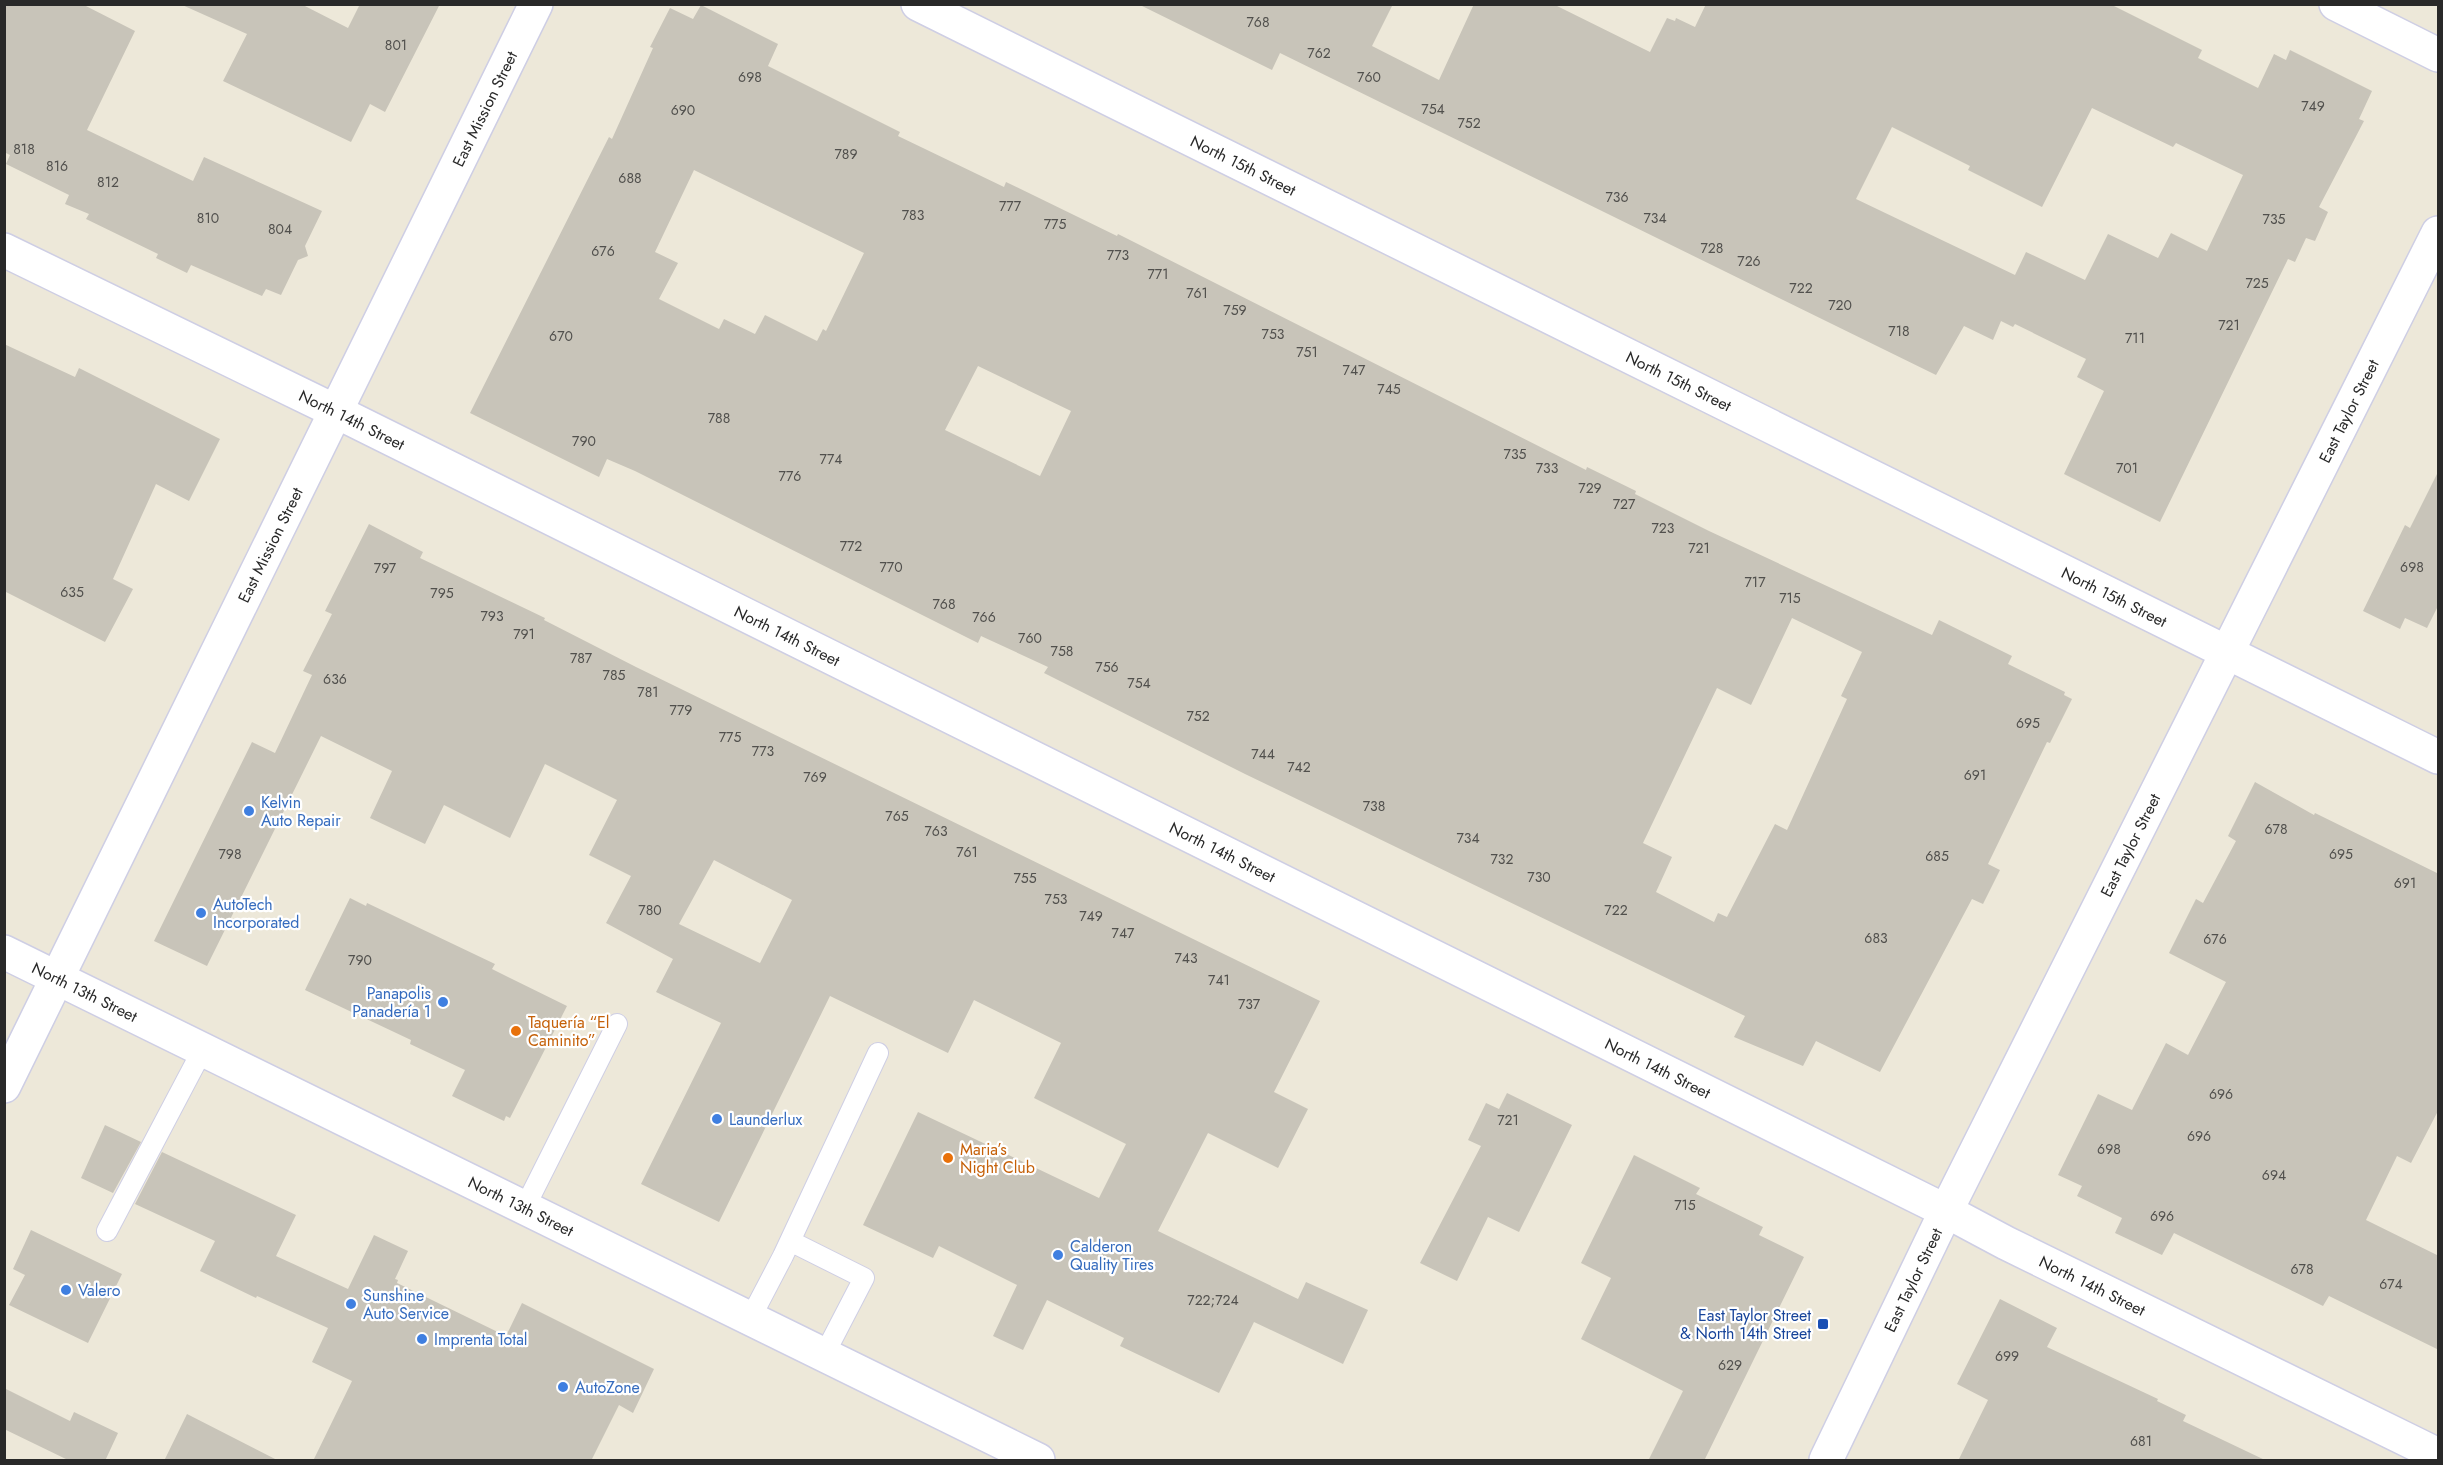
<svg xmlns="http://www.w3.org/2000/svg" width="2443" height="1465" viewBox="0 0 2443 1465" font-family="Jost,sans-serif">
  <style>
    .building { fill: #c8c4b9; fill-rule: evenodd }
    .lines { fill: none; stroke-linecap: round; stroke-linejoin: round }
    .lane-casing { stroke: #cecee4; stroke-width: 22 }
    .street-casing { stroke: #cecee4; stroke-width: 36 }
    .secondary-casing { stroke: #cecee4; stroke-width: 36 }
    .lane { stroke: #fff; stroke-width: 20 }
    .street { stroke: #fff; stroke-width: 33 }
    .secondary { stroke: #fff; stroke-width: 33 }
    .shop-dot { fill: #3f7fe0; stroke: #fff; stroke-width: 2 }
    .food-dot { fill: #e8710a; stroke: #fff; stroke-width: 2 }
    .transit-dot { fill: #1a4fb4; stroke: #fff; stroke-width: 2 }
    .labels { text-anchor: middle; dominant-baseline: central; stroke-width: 4.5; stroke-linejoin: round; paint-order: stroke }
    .number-label { font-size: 14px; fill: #51504d }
    .street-label { font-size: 16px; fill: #292929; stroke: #fff }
    .shop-label { font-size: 16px; fill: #366cbe; stroke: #fff; text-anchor: start }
    .food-label { font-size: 16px; fill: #c56008; stroke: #fff; text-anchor: start }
    .transit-label { font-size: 16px; fill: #164399; stroke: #fff; text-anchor: end }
  </style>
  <rect width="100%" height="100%" fill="#ede8d9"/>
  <!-- building -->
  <path class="building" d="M4,4H82L135,31L87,130L193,181L204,157L322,211L305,246L308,256L298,260L281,295L266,289L262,296L191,265L187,273L156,258L158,254L86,219L89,214L65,204L69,195L6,164L10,155L4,152Z
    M180,4H301L348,28L360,4H440L385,112L370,104L351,142L223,81L247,34Z
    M1138,4H1393L1372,46L1439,80L1474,4H1553L1650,52L1667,18L1675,21L1676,18L1695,27L1706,4H2110L2202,50L2198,58L2258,88L2274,54L2286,60L2290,50L2372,91L2359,119L2364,121L2319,207L2328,212L2315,241L2306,238L2295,262L2288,259L2160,522L2064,474L2104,391L2077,377L2086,359L2015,324L2013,327L2001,321L1993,340L1964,326L1936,375L1280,53L1272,70ZM2092,108L2173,147L2176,143L2243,175L2207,251L2171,233L2158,258L2108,234L2085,280L2026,252L2015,275L1856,199L1892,127L1970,166L1968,170L2042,207Z
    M701,5L778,44L768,66L900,132L898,136L1004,187L1006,182L1117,236L1118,234L1586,470L1587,467L1636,491L1635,494L1709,531L1932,635L1939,620L2012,656L2008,664L2065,692L2064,695L2072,699L2050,743L2047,742L1988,864L2000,870L1983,904L1972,899L1880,1072L1816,1041L1803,1066L1734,1037L1745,1016L1245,774L1044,673L1048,667L981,636L978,643L635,471L607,459L599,477L470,413L609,137L612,139L653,48L650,47L670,8L693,19ZM694,170L864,253L826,331L823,329L817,341L765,315L755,334L724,319L719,329L659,299L678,263L655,252ZM978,366L1071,411L1040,476L945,430ZM1792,618L1862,652L1841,696L1847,699L1787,830L1775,824L1727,917L1718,913L1714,922L1656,892L1672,857L1643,843L1717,688L1751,705Z
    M4,344L75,377L79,368L220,439L189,501L156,484L113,579L133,589L105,642L4,591Z
    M2439,470V604L2427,628L2405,618L2400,629L2363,611L2405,525L2410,528Z
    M369,524L423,552L420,558L545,618L544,620L636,667L1320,1001L1274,1092L1308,1109L1278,1168L1208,1133L1158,1231L1298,1299L1306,1282L1368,1310L1343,1364L1254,1322L1219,1393L1120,1346L1124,1338L1047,1300L1023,1350L993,1336L1017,1285L939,1246L933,1258L863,1225L918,1112L1099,1198L1126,1144L1034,1098L1061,1043L974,1000L948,1053L830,996L719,1222L641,1184L721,1023L656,992L673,959L606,923L631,876L589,855L617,800L545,764L510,838L444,805L425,844L370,818L392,771L321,736L207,966L154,941L252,742L275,753L312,675L303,671L332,614L325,611ZM714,860L792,900L760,963L679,924Z
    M2255,782L2314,815L2315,813L2439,874V1109L2411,1163L2397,1156L2366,1220L2439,1256V1350L2329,1296L2323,1306L2174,1233L2162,1255L2115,1233L2122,1218L2077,1196L2082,1186L2058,1175L2098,1094L2132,1110L2166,1043L2188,1055L2226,982L2169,953L2196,899L2203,903L2236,841L2228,836Z
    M350,898L366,906L367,903L495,964L492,969L567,1006L510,1118L506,1116L504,1121L452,1096L465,1070L410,1044L411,1040L305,990Z
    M1507,1093L1572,1125L1519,1232L1488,1217L1457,1281L1420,1263L1481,1146L1468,1140L1486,1103L1499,1109Z
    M105,1125L141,1142L113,1193L81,1178Z
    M162,1152L296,1215L276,1256L348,1289L374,1235L408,1251L395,1279L398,1280L397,1283L506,1336L522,1303L654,1369L633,1413L619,1405L591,1461H313L352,1381L312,1362L328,1328L257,1296L256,1298L200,1271L215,1241L135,1204Z
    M1634,1155L1700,1188L1696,1194L1763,1227L1759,1235L1804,1257L1704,1461H1648L1683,1391L1581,1339L1611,1278L1581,1263Z
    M31,1230L122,1274L88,1343L9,1305L25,1275L13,1269Z
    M2000,1299L2057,1328L2047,1347L2158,1399L2157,1401L2186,1415L2183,1421L2267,1461H1958L1988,1400L1957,1384Z
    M4,1388L70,1421L74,1412L118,1433L105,1461H70L4,1429Z
    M187,1414L279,1461H164Z"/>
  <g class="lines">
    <!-- lane casing -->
    <g class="lane-casing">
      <path id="lane" d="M525,1207L617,1024
        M107,1231L203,1049
        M790,1241L864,1278L824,1355
        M750,1319L783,1256L878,1053"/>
    </g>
    <!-- street casing -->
    <g class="street-casing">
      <g id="street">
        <path id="s1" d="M918,4L2438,757"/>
        <path d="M2336,4L2438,55"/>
        <path id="s2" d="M4,250L335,411L1946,1211L2006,1243L2438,1455"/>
      </g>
    </g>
    <!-- secondary casing -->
    <g class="secondary-casing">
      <g id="secondary">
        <path id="s3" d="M4,952L1038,1460"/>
        <path id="s4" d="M4,1086L536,4"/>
        <path id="s5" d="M1826,1460L1946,1211L2438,233"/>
      </g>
    </g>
    <!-- lane -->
    <use href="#lane" class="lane"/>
    <!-- street -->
    <use href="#street" class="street"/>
    <!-- secondary -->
    <use href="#secondary" class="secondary"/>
  </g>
  <!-- markers -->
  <g class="shop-dot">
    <circle cx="249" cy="811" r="6"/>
    <circle cx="201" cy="913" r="6"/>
    <circle cx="443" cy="1002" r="6"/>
    <circle cx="717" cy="1119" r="6"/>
    <circle cx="1058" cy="1255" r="6"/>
    <circle cx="66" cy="1290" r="6"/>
    <circle cx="351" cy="1304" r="6"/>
    <circle cx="422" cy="1339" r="6"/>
    <circle cx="563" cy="1387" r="6"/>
  </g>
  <g class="food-dot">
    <circle cx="516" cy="1031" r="6"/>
    <circle cx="948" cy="1158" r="6"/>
  </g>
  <rect class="transit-dot" x="1817" y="1318" width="12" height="12" rx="3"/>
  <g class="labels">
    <!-- number labels -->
    <g class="number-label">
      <text x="1258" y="22">768</text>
      <text x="396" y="45">801</text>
      <text x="1319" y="53">762</text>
      <text x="750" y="77">698</text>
      <text x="1369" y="77">760</text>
      <text x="2313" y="106">749</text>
      <text x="1433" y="109">754</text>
      <text x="683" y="110">690</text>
      <text x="1469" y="123">752</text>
      <text x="24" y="149">818</text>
      <text x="846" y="154">789</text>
      <text x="57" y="166">816</text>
      <text x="630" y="178">688</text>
      <text x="108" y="182">812</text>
      <text x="1617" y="197">736</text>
      <text x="1010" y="206">777</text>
      <text x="913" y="215">783</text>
      <text x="208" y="218">810</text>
      <text x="1655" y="218">734</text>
      <text x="2274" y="219">735</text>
      <text x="1055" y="224">775</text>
      <text x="280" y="229">804</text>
      <text x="1712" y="248">728</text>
      <text x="603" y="251">676</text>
      <text x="1118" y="255">773</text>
      <text x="1749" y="261">726</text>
      <text x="1158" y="274">771</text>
      <text x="2257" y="283">725</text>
      <text x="1801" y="288">722</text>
      <text x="1197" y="293">761</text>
      <text x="1840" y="305">720</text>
      <text x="1235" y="310">759</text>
      <text x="2229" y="325">721</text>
      <text x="1899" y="331">718</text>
      <text x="1273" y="334">753</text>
      <text x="561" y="336">670</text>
      <text x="2135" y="338">711</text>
      <text x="1307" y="352">751</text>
      <text x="1354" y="370">747</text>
      <text x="1389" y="389">745</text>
      <text x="719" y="418">788</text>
      <text x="584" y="441">790</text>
      <text x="1515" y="454">735</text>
      <text x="831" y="459">774</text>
      <text x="1547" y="468">733</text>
      <text x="2127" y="468">701</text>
      <text x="790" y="476">776</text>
      <text x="1590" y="488">729</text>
      <text x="1624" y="504">727</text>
      <text x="1663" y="528">723</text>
      <text x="851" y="546">772</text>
      <text x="1699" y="548">721</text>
      <text x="891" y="567">770</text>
      <text x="2412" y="567">698</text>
      <text x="385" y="568">797</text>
      <text x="1755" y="582">717</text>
      <text x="72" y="592">635</text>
      <text x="442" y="593">795</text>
      <text x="1790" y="598">715</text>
      <text x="944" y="604">768</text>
      <text x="492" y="616">793</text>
      <text x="984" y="617">766</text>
      <text x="524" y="634">791</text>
      <text x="1030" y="638">760</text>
      <text x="1062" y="651">758</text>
      <text x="581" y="658">787</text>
      <text x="1107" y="667">756</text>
      <text x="614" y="675">785</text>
      <text x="335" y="679">636</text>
      <text x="1139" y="683">754</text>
      <text x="648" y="692">781</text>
      <text x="681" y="710">779</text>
      <text x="1198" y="716">752</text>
      <text x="2028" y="723">695</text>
      <text x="730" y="737">775</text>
      <text x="763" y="751">773</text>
      <text x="1263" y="754">744</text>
      <text x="1299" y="767">742</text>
      <text x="1975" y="775">691</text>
      <text x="815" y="777">769</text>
      <text x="1374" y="806">738</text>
      <text x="897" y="816">765</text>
      <text x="2276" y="829">678</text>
      <text x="936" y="831">763</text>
      <text x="1468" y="838">734</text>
      <text x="967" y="852">761</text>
      <text x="230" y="854">798</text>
      <text x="2341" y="854">695</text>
      <text x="1937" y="856">685</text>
      <text x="1502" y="859">732</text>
      <text x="1539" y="877">730</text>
      <text x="1025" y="878">755</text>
      <text x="2405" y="883">691</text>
      <text x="1056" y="899">753</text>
      <text x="650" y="910">780</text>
      <text x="1616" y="910">722</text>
      <text x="1091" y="916">749</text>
      <text x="1123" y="933">747</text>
      <text x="1876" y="938">683</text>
      <text x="2215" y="939">676</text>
      <text x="1186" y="958">743</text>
      <text x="360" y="960">790</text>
      <text x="1219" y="980">741</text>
      <text x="1249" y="1004">737</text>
      <text x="2221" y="1094">696</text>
      <text x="1508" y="1120">721</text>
      <text x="2199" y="1136">696</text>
      <text x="2109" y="1149">698</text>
      <text x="2274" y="1175">694</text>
      <text x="1685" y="1205">715</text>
      <text x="2162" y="1216">696</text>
      <text x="2302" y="1269">678</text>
      <text x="2391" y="1284">674</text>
      <text x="1213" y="1300">722;724</text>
      <text x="2007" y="1356">699</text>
      <text x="1730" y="1365">629</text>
      <text x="2141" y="1441">681</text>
    </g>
    <!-- street labels -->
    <g class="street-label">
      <text stroke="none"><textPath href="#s4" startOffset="1089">East Mission Street</textPath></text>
      <text stroke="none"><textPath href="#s1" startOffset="363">North 15th Street</textPath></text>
      <text stroke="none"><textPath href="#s1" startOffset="849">North 15th Street</textPath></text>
      <text stroke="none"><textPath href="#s5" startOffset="1172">East Taylor Street</textPath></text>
      <text stroke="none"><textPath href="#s2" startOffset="387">North 14th Street</textPath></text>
      <text stroke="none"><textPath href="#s4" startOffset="603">East Mission Street</textPath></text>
      <text stroke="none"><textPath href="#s1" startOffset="1335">North 15th Street</textPath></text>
      <text stroke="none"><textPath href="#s2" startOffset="873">North 14th Street</textPath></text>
      <text stroke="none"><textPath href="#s5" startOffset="686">East Taylor Street</textPath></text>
      <text stroke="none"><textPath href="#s2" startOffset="1359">North 14th Street</textPath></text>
      <text stroke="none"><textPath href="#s3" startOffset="90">North 13th Street</textPath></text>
      <text stroke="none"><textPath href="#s2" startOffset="1845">North 14th Street</textPath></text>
      <text stroke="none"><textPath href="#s3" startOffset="576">North 13th Street</textPath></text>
      <text stroke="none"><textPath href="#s5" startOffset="200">East Taylor Street</textPath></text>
      <text stroke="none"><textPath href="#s2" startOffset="2331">North 14th Street</textPath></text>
    </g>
    <!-- shop labels -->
    <g class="shop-label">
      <text x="261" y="802">Kelvin<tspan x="261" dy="18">Auto Repair</tspan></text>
      <text x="213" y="904">AutoTech<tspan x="213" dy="18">Incorporated</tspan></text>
      <text x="431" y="993" text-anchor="end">Panapolis<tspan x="431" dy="18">Panadería 1</tspan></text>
      <text x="729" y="1119">Launderlux</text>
      <text x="1070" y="1246">Calderon<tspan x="1070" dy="18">Quality Tires</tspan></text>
      <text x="78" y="1290">Valero</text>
      <text x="363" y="1295">Sunshine<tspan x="363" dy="18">Auto Service</tspan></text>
      <text x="434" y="1339">Imprenta Total</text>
      <text x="575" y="1387">AutoZone</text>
    </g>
    <!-- food labels -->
    <g class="food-label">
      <text x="528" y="1022">Taquería “El<tspan x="528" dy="18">Caminito”</tspan></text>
      <text x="960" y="1149">Maria’s<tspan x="960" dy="18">Night Club</tspan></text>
    </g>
    <!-- transit labels -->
    <g class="transit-label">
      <text x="1811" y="1315">East Taylor Street<tspan x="1811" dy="18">&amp; North 14th Street</tspan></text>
    </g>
  </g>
  <!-- border -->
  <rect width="2443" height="1465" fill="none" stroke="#292929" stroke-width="12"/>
</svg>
